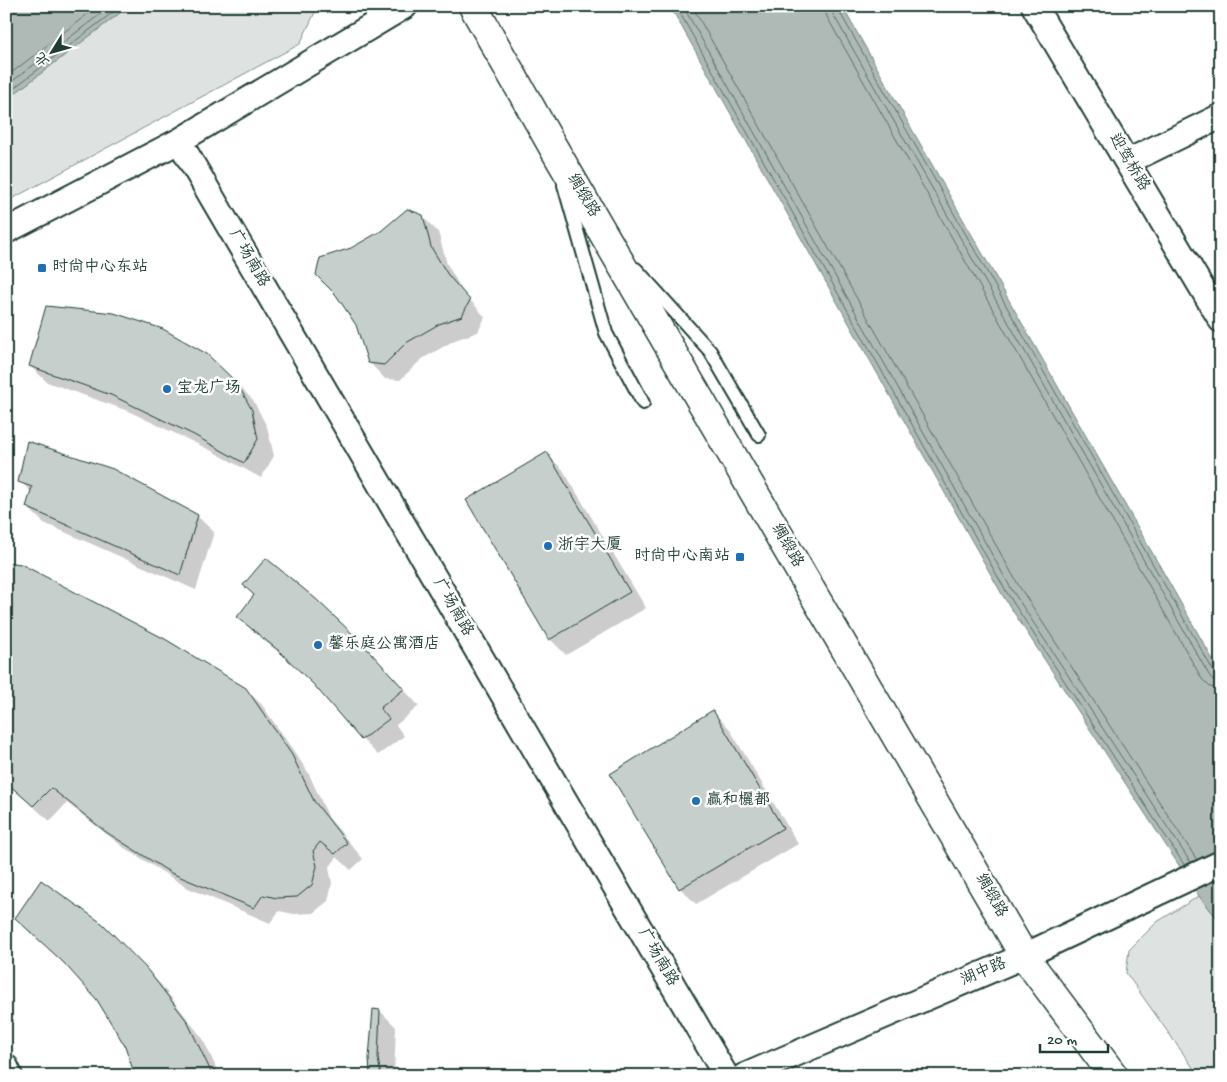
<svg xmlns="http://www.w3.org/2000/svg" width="1227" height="1082" viewBox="0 0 1227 1082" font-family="'Gochi Hand','LXGW WenKai TC',sans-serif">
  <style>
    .green { fill: #dee3e2; stroke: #7e908b }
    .water { fill: #afbab7; stroke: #758883 }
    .shadow { fill: #0003 }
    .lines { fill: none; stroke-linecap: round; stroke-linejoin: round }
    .shore { stroke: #596f68; stroke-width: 1 }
    .building { fill: #c7cfcc; stroke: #1f3d34 }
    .service-casing { stroke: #1f3d34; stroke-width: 16 }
    .minor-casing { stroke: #1f3d34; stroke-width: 28 }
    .tertiary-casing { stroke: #1f3d34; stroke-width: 31 }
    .service { stroke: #fff; stroke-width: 12 }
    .minor { stroke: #fff; stroke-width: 24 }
    .tertiary { stroke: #fff; stroke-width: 28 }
    .poi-dot { fill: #1f6fb2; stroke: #fff; stroke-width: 2 }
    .labels { text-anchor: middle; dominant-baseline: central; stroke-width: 5; stroke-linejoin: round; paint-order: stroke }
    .street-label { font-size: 16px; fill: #1f3d34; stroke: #fff }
    .poi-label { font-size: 16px; fill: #1f3d34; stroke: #fff; text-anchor: start }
  </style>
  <rect width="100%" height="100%" fill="#fff"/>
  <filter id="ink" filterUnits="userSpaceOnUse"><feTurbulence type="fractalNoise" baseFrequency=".02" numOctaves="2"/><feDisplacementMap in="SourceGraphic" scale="10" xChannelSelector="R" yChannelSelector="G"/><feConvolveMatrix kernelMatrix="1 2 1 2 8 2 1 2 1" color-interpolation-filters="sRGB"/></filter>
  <g filter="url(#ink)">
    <!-- green -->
    <path class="green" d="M129,6H318L300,44L6,202V100Z
      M1199,896L1221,923V1076H1199L1126,973L1129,950L1157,922Z"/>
    <!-- water -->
    <path class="water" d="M6,6H129L6,100Z
      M670,6H842L1221,674V923L1199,896L1003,596Z"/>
    <!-- shadow -->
    <path class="shadow" d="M422,216L438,232L447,264L463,292L485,317L478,332L455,340L422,359L400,380L385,379L369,362L352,249Z
      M30,366L236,383L253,400L267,427L274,456L261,478L212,451L128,411L47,382Z
      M547,454L563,470L646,608L566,655L550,639Z
      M20,481L197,516L214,532L196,590L44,523L27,507L32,493Z
      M6,563L245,689L262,705L308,772L329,818L363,859L351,870L337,857L329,868L332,883L328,901L313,913L294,914L279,911L270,923L188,888L123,847L67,803L50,821L6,783Z
      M239,617L375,658L419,706L396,725L404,736L378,755L362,739L316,686L297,667L255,633Z
      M713,712L729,728L798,844L696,904L680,888Z
      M119,942L162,986L203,1039L220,1076H136Z
      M380,1011L396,1027L394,1076H372Z"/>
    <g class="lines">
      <!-- shore -->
      <path class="shore" d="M676,6L1007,593L1185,866
        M683,6L1012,590L1191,863
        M692,6L1019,586L1197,860
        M824,6L827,17L1202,679L1210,687L1221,689
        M832,6L833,14L1209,675L1213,680L1221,682
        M838,6L839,11L1214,672L1221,675
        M6,77L98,6
        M6,86L111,6
        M6,94L121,6"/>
    </g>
    <!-- building -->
    <path class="building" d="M407,209L423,215L431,247L448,275L470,300L462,316L439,324L406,343L384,365L368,363L356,325L336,295L316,275L320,258L351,248L381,231Z
      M46,306L114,313L163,329L207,354L237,383L252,410L258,439L244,463L194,435L111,395L29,366Z
      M27,441L113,469L198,515L180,575L26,507L32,487L18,482Z
      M547,452L630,592L549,640L466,500Z
      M266,558L316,599L359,640L404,689L380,708L389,719L361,740L314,685L279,651L237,617L254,595L243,585Z
      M6,562L21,564L165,639L246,688L292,755L314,801L347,843L335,854L320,842L313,851L317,866L312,885L297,897L277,898L263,895L254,908L171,873L106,832L51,788L33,806L6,782Z
      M713,710L783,828L679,889L610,774Z
      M41,880L103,924L146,968L187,1021L213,1076H135L125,1046L97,1000L63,962L15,918Z
      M373,1009L380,1010L378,1058L381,1076H370L369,1058Z"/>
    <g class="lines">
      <!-- service casing -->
      <g class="service-casing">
        <path id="service" d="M564,185L606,333L643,403
          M636,269L710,351L759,435"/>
      </g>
      <!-- minor casing -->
      <g class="minor-casing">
        <path id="minor" d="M1034,6L1221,320
          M179,141L726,1076
          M1127,162L1221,116
          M6,231L179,141L405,6
          M6,1067L10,1076
          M744,1076L1024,956L1221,863"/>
      </g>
      <!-- tertiary casing -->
      <g class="tertiary-casing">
        <path id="tertiary" d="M473,6L553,147L1024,956L1114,1076"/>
      </g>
      <!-- service -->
      <use href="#service" class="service"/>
      <!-- minor -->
      <use href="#minor" class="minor"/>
      <!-- tertiary -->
      <use href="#tertiary" class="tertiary"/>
    </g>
  </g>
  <!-- markers -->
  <g class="poi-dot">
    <rect x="37" y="263" width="10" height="10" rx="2.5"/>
    <circle cx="167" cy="389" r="5"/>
    <circle cx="548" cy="546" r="5"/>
    <rect x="735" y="552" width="10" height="10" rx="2.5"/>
    <circle cx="318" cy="645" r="5"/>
    <circle cx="696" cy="801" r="5"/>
  </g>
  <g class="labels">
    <!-- street labels -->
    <g class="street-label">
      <text transform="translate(1128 163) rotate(59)">迎驾桥路</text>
      <text transform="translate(582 196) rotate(59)">绸缎路</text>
      <text transform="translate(248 259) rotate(60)">广场南路</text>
      <text transform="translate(786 546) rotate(60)">绸缎路</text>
      <text transform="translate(452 608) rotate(60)">广场南路</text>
      <text transform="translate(990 896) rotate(60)">绸缎路</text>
      <text transform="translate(657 958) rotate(60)">广场南路</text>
      <text transform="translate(984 973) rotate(-23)">湖中路</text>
    </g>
    <!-- poi labels -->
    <g class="poi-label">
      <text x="52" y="268">时尚中心东站</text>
      <text x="177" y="389">宝龙广场</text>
      <text x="558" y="546">浙宇大厦</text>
      <text x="730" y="557" text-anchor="end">时尚中心南站</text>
      <text x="328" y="645">馨乐庭公寓酒店</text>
      <text x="706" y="801">赢和欐都</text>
    </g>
  </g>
  <!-- margin -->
  <rect width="1227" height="1082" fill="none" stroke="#fff" stroke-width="25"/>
  <rect x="12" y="12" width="1202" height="1057" fill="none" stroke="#1f3d34" stroke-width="2" filter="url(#ink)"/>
  <!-- north arrow -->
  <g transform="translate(52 52) rotate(233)" stroke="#ffffff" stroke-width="4" paint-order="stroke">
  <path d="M0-4L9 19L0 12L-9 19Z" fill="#1f3d34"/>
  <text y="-8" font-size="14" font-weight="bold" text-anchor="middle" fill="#1f3d34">北</text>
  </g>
  <!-- scale -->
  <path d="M1040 1044v8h68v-8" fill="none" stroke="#1f3d34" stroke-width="2.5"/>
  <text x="1047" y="1044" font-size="15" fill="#1f3d34" stroke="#ffffff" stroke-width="4" paint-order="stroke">20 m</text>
</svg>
